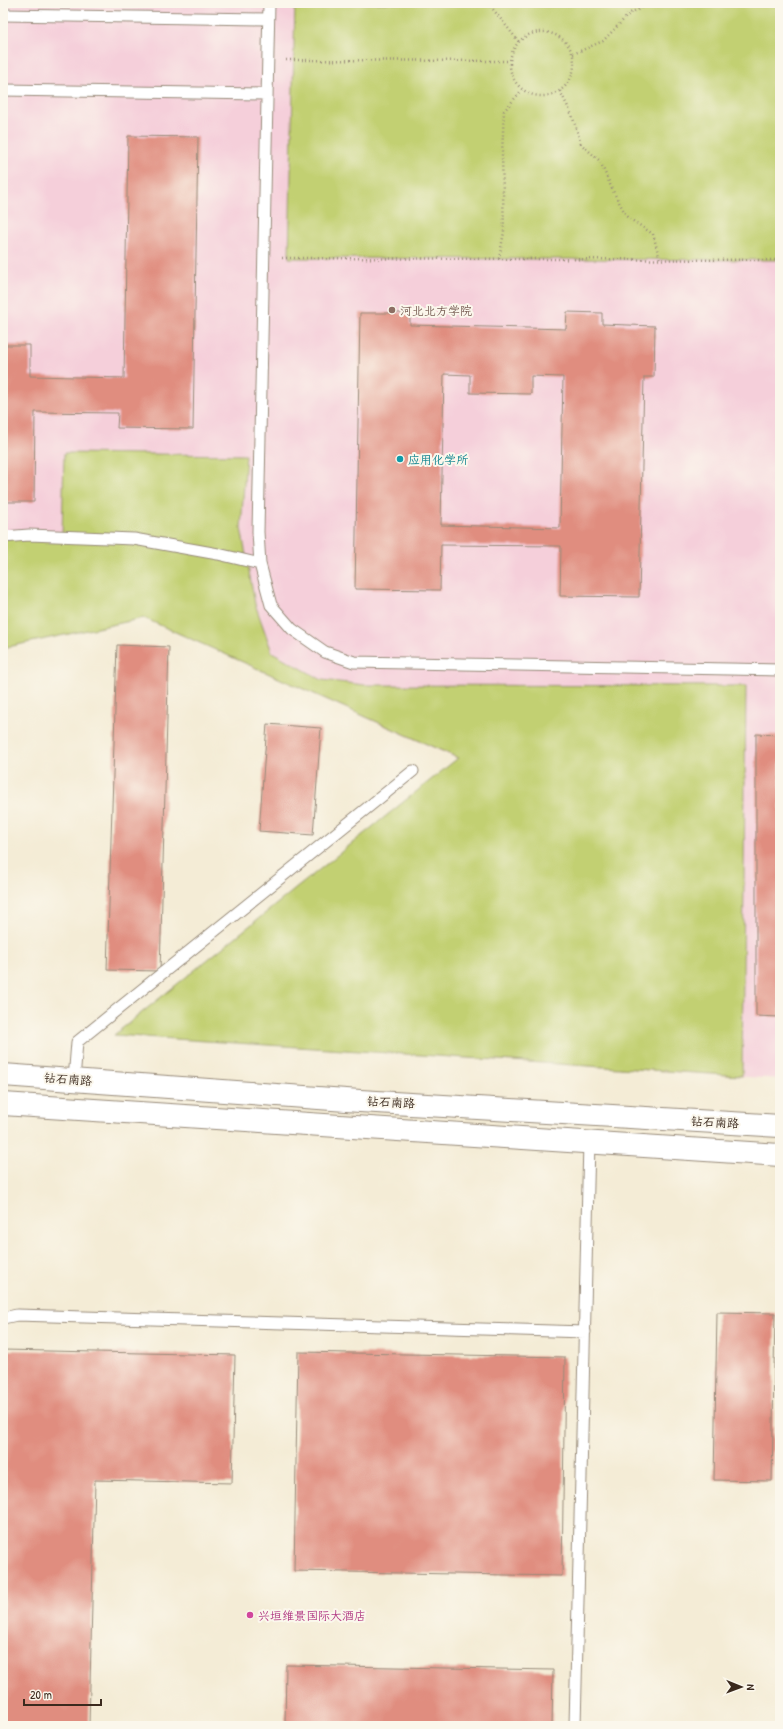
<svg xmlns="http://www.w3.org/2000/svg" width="783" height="1729" viewBox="0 0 783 1729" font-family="'Patrick Hand','LXGW WenKai TC',sans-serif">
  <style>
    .built { fill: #f5cfda }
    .green { fill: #c2d072; stroke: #7e7d48 }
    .building { fill: #e08d7f; fill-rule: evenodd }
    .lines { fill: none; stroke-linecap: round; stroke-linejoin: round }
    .lane-casing { stroke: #988b7a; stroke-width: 13 }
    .secondary-casing { stroke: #988b7a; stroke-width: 24 }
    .path { stroke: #988b7a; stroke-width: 2.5; stroke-dasharray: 1 3; stroke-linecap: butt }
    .lane { stroke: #fff; stroke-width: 11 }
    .secondary { stroke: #fff; stroke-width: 22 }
    .education-dot { fill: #8d6e63; stroke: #fbf7ec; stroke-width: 1.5 }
    .culture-dot { fill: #0f9aa8; stroke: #fbf7ec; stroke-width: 1.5 }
    .hotel-dot { fill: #d1479c; stroke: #fbf7ec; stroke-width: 1.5 }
    .labels { text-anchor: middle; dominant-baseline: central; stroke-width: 4; stroke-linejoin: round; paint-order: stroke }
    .education-label { font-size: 12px; fill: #785e54; stroke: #fbf7ec; text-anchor: start }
    .culture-label { font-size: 12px; fill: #0d838f; stroke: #fbf7ec; text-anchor: start }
    .street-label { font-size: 12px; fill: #3b2a1e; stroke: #fbf7ec }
    .hotel-label { font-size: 12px; fill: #b23c85; stroke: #fbf7ec; text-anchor: start }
  </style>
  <rect width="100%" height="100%" fill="#fbf7ec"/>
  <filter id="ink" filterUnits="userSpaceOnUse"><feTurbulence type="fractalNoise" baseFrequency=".025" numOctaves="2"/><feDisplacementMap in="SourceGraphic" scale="8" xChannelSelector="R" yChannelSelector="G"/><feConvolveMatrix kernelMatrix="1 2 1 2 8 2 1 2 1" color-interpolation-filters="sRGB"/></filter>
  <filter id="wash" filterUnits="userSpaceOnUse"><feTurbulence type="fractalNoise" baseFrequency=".012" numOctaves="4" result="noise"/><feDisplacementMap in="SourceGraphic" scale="16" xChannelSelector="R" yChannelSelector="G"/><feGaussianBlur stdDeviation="0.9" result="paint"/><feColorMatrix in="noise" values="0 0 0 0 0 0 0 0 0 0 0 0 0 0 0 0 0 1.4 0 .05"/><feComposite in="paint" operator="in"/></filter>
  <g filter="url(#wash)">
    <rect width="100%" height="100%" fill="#f4ecd6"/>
    <!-- built -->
    <path class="built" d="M3,3H780V1079L114,1035L458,759L144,618L3,648Z"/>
    <!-- green -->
    <path class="green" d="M295,3H780V260L289,258Z
      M64,453L246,455L241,528L255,604L272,652L322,680L364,685L746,686L742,1076L114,1035L458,758L144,618L3,648V537H62Z"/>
    <g id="blocks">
      <!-- building -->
      <path class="building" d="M128,136L198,137L193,429L117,428L118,413L35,412L34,502H3V345H30V376L124,378Z
        M567,312L602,313V324L655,326L654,377H644L639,597L560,596L561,546L441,545L440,590L355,589L360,313H410V325L566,329ZM444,374L470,375V393L531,394V376L563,377L560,528L441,525Z
        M117,645L169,647L160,971L107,970Z
        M267,724L321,728L313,835L259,831Z
        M756,734L780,735V1017L756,1016Z
        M717,1312L775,1313L772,1481L714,1480Z
        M3,1350L235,1355L232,1483L95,1480L89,1726H3Z
        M298,1352L565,1357L562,1576L294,1571Z
        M286,1665L553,1670L552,1726H285Z"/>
    </g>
  </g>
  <g filter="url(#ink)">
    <use href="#blocks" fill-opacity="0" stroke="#988b7a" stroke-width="1"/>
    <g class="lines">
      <!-- lane casing -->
      <g class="lane-casing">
        <path id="lane" d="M269,3L258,532L260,564L271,605L292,629L325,652L354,662L780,670
          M3,15L268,19
          M3,90L267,94
          M3,537L29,535L134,539L218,554L260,564
          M74,1080L77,1042L413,771
          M3,1318L17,1315L585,1332
          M575,1726L589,1142"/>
      </g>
      <!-- secondary casing -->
      <g class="secondary-casing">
        <path id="secondary" d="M3,1075L360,1101L780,1126
          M3,1104L780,1155"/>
      </g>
      <!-- path -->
      <path class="path" d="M488,3L519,42
        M510 64a32 32 0 1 1 64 0a32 32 0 1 1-64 0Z
        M573,54L603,41L630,13L652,3
        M286,60L510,61
        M560,91L572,115L581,144L600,161L612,189L627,217L653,234L660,260
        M282,258L780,260
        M499,259L504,232L502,154L504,111L522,90"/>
      <!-- lane -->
      <use href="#lane" class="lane"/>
      <!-- secondary -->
      <use href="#secondary" class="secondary"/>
    </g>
  </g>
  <!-- markers -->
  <circle class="education-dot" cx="392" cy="310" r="4"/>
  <circle class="culture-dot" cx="400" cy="459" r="4"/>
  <circle class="hotel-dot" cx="250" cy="1615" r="4"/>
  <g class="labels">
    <!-- education labels -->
    <g class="education-label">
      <text x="400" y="310">河北北方学院</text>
    </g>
    <!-- culture labels -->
    <g class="culture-label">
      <text x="408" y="459">应用化学所</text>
    </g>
    <!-- street labels -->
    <g class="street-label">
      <text transform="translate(68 1079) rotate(4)">钻石南路</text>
      <text transform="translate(391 1102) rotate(3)">钻石南路</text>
      <text transform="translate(715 1122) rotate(3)">钻石南路</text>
    </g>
    <!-- hotel labels -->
    <g class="hotel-label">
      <text x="258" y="1615">兴垣维景国际大酒店</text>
    </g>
  </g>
  <!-- margin -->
  <rect width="783" height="1729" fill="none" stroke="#fbf7ec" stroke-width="16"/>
  <!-- north arrow -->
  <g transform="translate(741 1687) rotate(91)" stroke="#fbf7ec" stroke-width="3" paint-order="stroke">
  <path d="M0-3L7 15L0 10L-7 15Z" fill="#3b2a1e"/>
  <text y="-6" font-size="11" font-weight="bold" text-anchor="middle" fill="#3b2a1e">N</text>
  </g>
  <!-- scale -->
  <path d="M24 1699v6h77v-6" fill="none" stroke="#3b2a1e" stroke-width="2"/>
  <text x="30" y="1699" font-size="12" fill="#3b2a1e" stroke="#fbf7ec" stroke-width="3" paint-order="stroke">20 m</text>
</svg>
